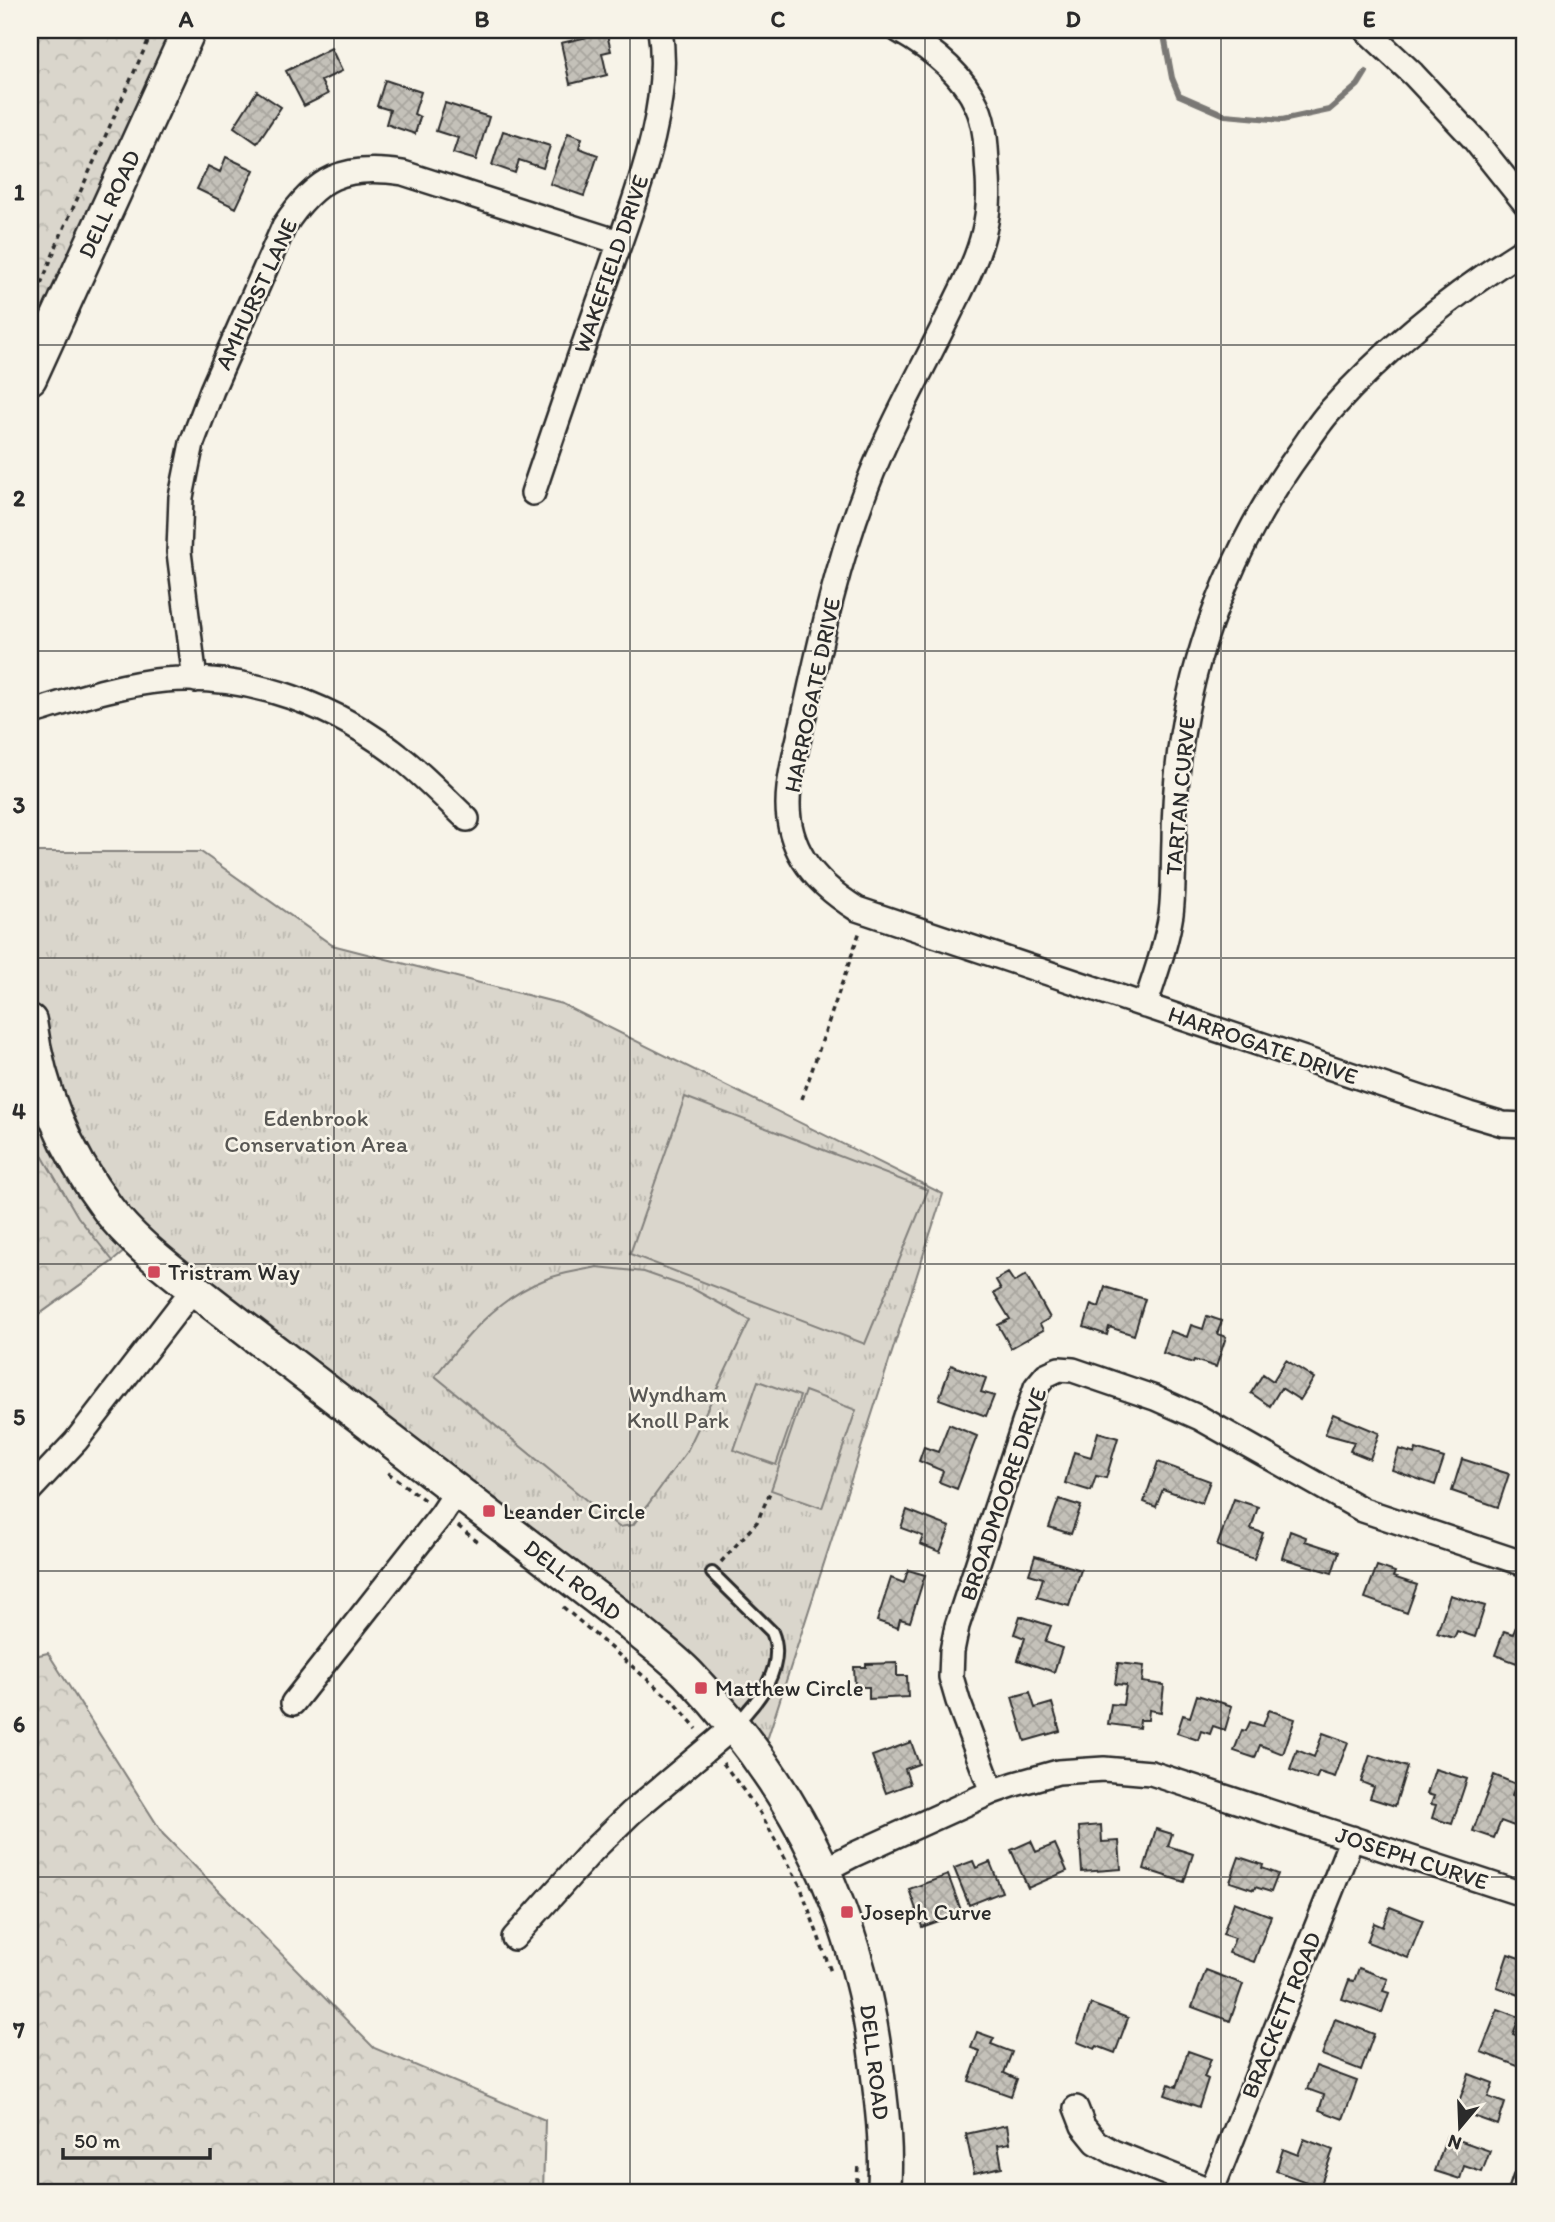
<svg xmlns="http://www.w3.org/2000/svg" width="1555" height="2222" viewBox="0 0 1555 2222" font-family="Itim,sans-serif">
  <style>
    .grass { fill: url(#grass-tufts); stroke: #82807c; stroke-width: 2 }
    .forest { fill: url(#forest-crowns); stroke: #82807c; stroke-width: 2 }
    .garden { fill: #dad6cc; stroke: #82807c; stroke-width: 2 }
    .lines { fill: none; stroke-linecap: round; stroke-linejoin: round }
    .stream { stroke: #7a7874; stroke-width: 6 }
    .building { fill: url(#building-cross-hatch); stroke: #2b2b2b; stroke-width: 2 }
    .lane-casing { stroke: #2b2b2b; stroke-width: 16 }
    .street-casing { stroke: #2b2b2b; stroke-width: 28 }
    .secondary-casing { stroke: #2b2b2b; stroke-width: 37 }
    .path { stroke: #2b2b2b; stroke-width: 3.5; stroke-dasharray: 5 5; stroke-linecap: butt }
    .lane { stroke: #f7f3e8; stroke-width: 10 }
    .street { stroke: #f7f3e8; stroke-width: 23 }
    .secondary { stroke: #f7f3e8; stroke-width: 32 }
    .grid { fill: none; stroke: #2b2b2b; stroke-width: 2; stroke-opacity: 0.55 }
    .poi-dot { fill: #d1495b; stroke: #f7f3e8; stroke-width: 2.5 }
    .labels { text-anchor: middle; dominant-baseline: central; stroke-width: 5; stroke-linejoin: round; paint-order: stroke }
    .street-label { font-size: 23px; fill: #2b2b2b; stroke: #f7f3e8 }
    .park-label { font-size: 23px; fill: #575653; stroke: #f7f3e8 }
    .poi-label { font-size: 23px; fill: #2b2b2b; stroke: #f7f3e8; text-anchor: start }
    .neatline { fill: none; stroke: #2b2b2b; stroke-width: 2.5 }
    .grid-label { font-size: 23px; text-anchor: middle; font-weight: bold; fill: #2b2b2b }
  </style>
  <defs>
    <pattern id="grass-tufts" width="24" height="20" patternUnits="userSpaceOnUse" patternTransform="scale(1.75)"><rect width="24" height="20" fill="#dad6cc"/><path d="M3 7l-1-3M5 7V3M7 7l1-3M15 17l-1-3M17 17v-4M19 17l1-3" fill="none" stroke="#bbb8af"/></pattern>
    <pattern id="forest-crowns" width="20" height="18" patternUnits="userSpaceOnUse" patternTransform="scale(1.75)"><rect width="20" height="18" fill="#dad6cc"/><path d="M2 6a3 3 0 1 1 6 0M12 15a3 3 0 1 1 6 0" fill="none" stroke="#bbb8af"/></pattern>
    <pattern id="building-cross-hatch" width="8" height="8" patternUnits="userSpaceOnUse" patternTransform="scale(1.75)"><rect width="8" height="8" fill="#c4c1b9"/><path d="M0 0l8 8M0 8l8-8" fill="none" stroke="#a9a69f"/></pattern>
  </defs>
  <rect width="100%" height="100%" fill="#f7f3e8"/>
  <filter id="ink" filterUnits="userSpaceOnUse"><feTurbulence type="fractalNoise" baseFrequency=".0143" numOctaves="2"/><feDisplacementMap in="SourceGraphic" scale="14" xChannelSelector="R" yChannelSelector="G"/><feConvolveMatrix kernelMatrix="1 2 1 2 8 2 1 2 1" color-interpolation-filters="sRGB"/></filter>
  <g filter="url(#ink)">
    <!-- grass -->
    <path class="grass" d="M30,852H201L332,945L562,1004L943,1194L767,1740L701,1669L147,1232L113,1261L30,1321Z"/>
    <!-- forest -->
    <path class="forest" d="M30,30H173L30,345Z
      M30,1135L78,1217L113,1261L30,1321Z
      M48,1653L163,1834L374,2048L545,2120L543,2192H30V1657Z"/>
    <!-- garden -->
    <path class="garden" d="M685,1097L928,1190L865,1344L630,1254Z
      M597,1267L644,1272L695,1290L750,1320L687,1451L633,1525L619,1527L435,1376C466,1337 496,1299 544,1280C560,1273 580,1271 597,1267Z
      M758,1381L800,1396L776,1465L734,1450Z
      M805,1391L856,1410L822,1508L771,1490Z"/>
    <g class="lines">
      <!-- stream -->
      <path class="stream" d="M1163,30L1172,78L1179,95L1225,115L1282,120L1329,110L1358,85L1366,72
        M1390,31V30"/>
    </g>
    <!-- building -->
    <path class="building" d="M590,30H606L611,51L602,53L607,75L570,84L561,43L592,36Z
      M331,48L342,71L321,81L328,94L304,106L286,71Z
      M385,80L421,92L414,114L420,117L415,134L386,124L390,110L377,106Z
      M257,91L281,107L257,143L234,127Z
      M445,103L489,117L476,160L453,153L458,138L436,131Z
      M503,131L550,146L543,168L519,160L515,173L492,165Z
      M568,133L582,138L579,148L598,155L584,196L550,184Z
      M226,157L254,170L236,208L197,189L208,166L220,172Z
      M1008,1273L1014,1282L1026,1275L1050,1318L1040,1324L1043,1330L1011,1348L998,1325L1010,1319L994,1293L1001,1289L996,1280Z
      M1105,1287L1145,1299L1134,1335L1109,1327L1107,1335L1084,1327L1091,1304L1099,1307Z
      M1207,1316L1222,1321L1217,1334L1226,1337L1216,1367L1194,1360L1193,1363L1163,1353L1170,1331L1187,1337L1191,1325L1203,1329Z
      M1286,1360L1314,1378L1300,1400L1281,1388L1270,1406L1251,1393L1263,1374L1273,1381Z
      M951,1365L986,1378L981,1392L994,1396L986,1416L939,1399Z
      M1333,1414L1379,1433L1370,1459L1350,1451L1354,1442L1325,1434Z
      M949,1424L977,1436L957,1489L939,1482L943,1471L919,1461L924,1447L938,1452Z
      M1098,1432L1118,1438L1106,1478L1096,1476L1091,1491L1065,1483L1074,1452L1091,1457Z
      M1399,1449L1415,1454L1416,1449L1444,1458L1435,1485L1392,1470Z
      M1462,1459L1509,1474L1498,1507L1452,1491Z
      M1158,1462L1210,1481L1202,1503L1163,1489L1156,1507L1144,1502Z
      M1059,1499L1081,1506L1071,1534L1049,1527Z
      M1234,1499L1258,1507L1251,1529L1263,1533L1254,1559L1217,1546Z
      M907,1510L950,1527L940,1552L920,1544L923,1536L901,1528Z
      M1290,1531L1306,1537L1305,1541L1339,1552L1332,1573L1282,1558Z
      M1035,1556L1081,1570L1069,1606L1037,1597L1043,1578L1029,1574Z
      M1377,1566L1395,1572L1393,1577L1417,1585L1407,1613L1365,1598Z
      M908,1570L925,1575L910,1622L900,1619L898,1628L877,1621L891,1578L904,1583Z
      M1450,1595L1485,1606L1475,1637L1457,1631L1454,1638L1437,1633Z
      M1020,1616L1051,1626L1045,1642L1062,1648L1054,1672L1018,1660L1025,1638L1014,1634Z
      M1517,1624L1525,1627V1626V1666L1495,1655L1504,1631L1513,1634Z
      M897,1663V1676H907L908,1697L869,1699V1687H855L854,1667H866V1664Z
      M1118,1663L1144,1666L1142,1682L1164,1685L1161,1712L1149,1710L1148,1720H1140L1139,1728L1108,1724L1111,1704L1123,1705L1126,1685L1115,1684Z
      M1030,1692L1035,1708L1052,1703L1060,1731L1025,1741L1012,1697Z
      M1197,1695L1232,1706L1225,1730L1213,1726L1210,1734L1201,1731L1198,1740L1177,1733L1183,1715L1190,1717Z
      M1269,1710L1295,1719L1283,1754L1260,1745L1255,1758L1234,1751L1242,1730L1246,1731L1250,1722L1263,1726Z
      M1323,1733L1348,1742L1335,1777L1319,1772L1316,1779L1290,1770L1297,1750L1314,1757Z
      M911,1742L919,1764L905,1769L910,1784L886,1793L872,1756Z
      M1370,1755L1407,1767L1395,1806L1370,1798L1374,1787L1361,1782Z
      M1435,1769L1467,1779L1452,1824L1432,1818L1436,1805L1431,1804L1434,1796L1427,1794Z
      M1494,1775L1516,1784L1512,1796L1525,1801V1821L1522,1829L1501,1821L1494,1838L1473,1831Z
      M1101,1825L1102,1842L1119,1841L1121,1869L1082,1872L1079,1827Z
      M1156,1829L1172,1834L1168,1846L1193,1854L1184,1882L1144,1869Z
      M1031,1841L1036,1852L1055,1844L1067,1871L1028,1888L1011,1850Z
      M1239,1857L1263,1865L1262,1868L1278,1874L1271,1892L1255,1887L1254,1890L1230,1882Z
      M973,1861L976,1868L990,1862L1002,1892L969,1905L954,1868Z
      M948,1875L962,1913L922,1927L909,1889Z
      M1234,1902L1271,1916L1254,1962L1229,1953L1235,1938L1223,1934Z
      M1390,1907L1423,1920L1408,1958L1367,1942L1374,1923L1383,1927Z
      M1508,1954L1525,1960V1997L1497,1987Z
      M1359,1968L1388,1979L1383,1991L1389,1993L1382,2013L1342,1999L1349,1980L1354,1981Z
      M1206,1970L1243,1984L1230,2021L1192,2007Z
      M1091,2004L1128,2018L1115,2053L1097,2046L1095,2049L1077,2042Z
      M1498,2009L1520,2017L1513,2034L1525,2039V2052L1520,2067L1481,2052Z
      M1335,2019L1374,2034L1361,2070L1322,2055Z
      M977,2032L994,2038L991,2044L1012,2052L1004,2073L1017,2079L1011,2096L969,2081L980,2051L971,2048Z
      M1188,2051L1211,2059L1204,2077L1208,2079L1199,2107L1165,2095L1169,2084L1176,2087Z
      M1316,2066L1357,2081L1343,2119L1319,2110L1324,2095L1307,2089Z
      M1469,2074L1493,2083L1488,2097L1505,2103L1498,2125L1456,2110Z
      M1007,2125L1010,2143L998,2145L1002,2167L974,2173L966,2134Z
      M1447,2136L1490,2151L1482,2172L1464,2166L1460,2179L1435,2171Z
      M1304,2139L1333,2150L1320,2187L1276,2171L1283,2149L1298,2155Z"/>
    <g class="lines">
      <!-- lane casing -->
      <g class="lane-casing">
        <path id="lane" d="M712,1573L772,1632C787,1667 758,1702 735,1725"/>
      </g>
      <!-- street casing -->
      <g class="street-casing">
        <path id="street" d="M898,30C928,47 962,72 977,106C985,123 986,144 987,163C989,186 990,208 984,231C977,262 961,290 947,319C920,374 889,429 867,486C838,560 821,638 804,716C799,739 792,764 789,788C782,845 812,881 857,909L1469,1114L1503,1124L1525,1125
          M1366,30L1413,74L1473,138L1525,203
          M533,493C557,422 581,352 606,282C632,205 673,111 660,30
          M195,680L179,552L181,497L192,443L212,390L284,226C316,177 344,164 403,173L619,242
          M30,713C73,700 119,684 164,680C251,673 338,706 405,761C427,779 447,800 467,819
          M1145,1006C1155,975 1166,946 1171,914C1174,890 1173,865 1174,840C1174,805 1177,769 1182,735C1198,633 1241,532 1302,449C1311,436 1320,422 1330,411C1387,347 1453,294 1525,249
          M30,1490L76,1441L194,1288
          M293,1703L442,1514L457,1491
          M992,1792L958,1701L951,1677L952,1651L957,1626L1036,1387L1046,1375L1059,1369L1073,1370L1155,1398L1200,1418L1363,1510L1525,1564
          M824,1870L853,1855L992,1792L1015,1784L1058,1772L1104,1769L1151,1773L1525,1895
          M514,1938L593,1850L632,1812L733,1727
          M1076,2108L1083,2126L1096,2142L1113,2152L1214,2192
          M1211,2192L1352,1838
          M1521,2192L1525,2180"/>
      </g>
      <!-- secondary casing -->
      <g class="secondary-casing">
        <path id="secondary" d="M30,378L189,30
          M30,1021C39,1090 66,1153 108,1209C131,1240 163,1264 193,1288C225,1313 257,1338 289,1362C403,1449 516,1537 630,1624C649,1641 672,1657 690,1676C799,1791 861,1918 878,2076C883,2115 887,2153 884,2192"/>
      </g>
      <!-- path -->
      <path class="path" d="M30,312L60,237L153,30
        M802,1099L860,931
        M388,1473L427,1502
        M458,1526L479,1543
        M721,1562L757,1522L771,1490
        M563,1607L676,1704L697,1729
        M723,1763L761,1814L800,1885L831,1972
        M856,2192L858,2166"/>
      <!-- lane -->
      <use href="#lane" class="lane"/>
      <!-- street -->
      <use href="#street" class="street"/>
      <!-- secondary -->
      <use href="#secondary" class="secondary"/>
    </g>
  </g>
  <!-- grid -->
  <path class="grid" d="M334,30V2192M630,30V2192M925,30V2192M1221,30V2192M30,345H1525M30,651H1525M30,958H1525M30,1264H1525M30,1571H1525M30,1877H1525"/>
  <!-- markers -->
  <g class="poi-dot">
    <rect x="147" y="1265" width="14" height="14" rx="3.5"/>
    <rect x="482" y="1504" width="14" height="14" rx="3.5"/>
    <rect x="694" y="1681" width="14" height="14" rx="3.5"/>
    <rect x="840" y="1905" width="14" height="14" rx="3.5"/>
  </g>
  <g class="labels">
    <!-- street labels -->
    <g class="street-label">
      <text transform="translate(109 204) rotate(-65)">DELL ROAD</text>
      <text transform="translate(611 264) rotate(-71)">WAKEFIELD DRIVE</text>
      <text transform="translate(256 294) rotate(-65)">AMHURST LANE</text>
      <text transform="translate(812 695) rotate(-78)">HARROGATE DRIVE</text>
      <text transform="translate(1180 796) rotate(-85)">TARTAN CURVE</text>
      <text transform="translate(1263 1045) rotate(19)">HARROGATE DRIVE</text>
      <text transform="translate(1003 1494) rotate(-71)">BROADMOORE DRIVE</text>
      <text transform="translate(573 1580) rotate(38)">DELL ROAD</text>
      <text transform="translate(1412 1858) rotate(18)">JOSEPH CURVE</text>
      <text transform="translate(1281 2015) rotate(-68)">BRACKETT ROAD</text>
      <text transform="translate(875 2062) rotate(83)">DELL ROAD</text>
    </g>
    <!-- park labels -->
    <g class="park-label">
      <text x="316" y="1118">Edenbrook<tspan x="316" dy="26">Conservation Area</tspan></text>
      <text x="678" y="1394">Wyndham<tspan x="678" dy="26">Knoll Park</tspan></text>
    </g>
    <!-- poi labels -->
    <g class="poi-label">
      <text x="168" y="1272">Tristram Way</text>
      <text x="503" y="1511">Leander Circle</text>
      <text x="715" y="1688">Matthew Circle</text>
      <text x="861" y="1912">Joseph Curve</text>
    </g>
  </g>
  <!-- margin -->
  <rect width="1555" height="2222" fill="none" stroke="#f7f3e8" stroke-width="77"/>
  <!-- north arrow -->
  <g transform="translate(1460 2127) rotate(199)" stroke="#f7f3e8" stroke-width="5" paint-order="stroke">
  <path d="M0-5L12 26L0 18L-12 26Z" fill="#2b2b2b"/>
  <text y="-10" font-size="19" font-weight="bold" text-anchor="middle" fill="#2b2b2b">N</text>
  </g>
  <!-- scale -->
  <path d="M63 2148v10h147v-10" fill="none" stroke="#2b2b2b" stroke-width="3.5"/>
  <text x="74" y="2148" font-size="21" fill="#2b2b2b" stroke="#f7f3e8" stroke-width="5" paint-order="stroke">50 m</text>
  <rect x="38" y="38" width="1478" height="2146" class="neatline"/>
  <g class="grid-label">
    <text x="186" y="27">A</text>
    <text x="482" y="27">B</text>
    <text x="778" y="27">C</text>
    <text x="1073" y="27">D</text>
    <text x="1369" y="27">E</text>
    <text x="19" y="200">1</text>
    <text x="19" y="506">2</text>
    <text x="19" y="813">3</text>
    <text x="19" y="1119">4</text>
    <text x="19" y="1425">5</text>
    <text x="19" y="1732">6</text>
    <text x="19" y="2038">7</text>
  </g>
</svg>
